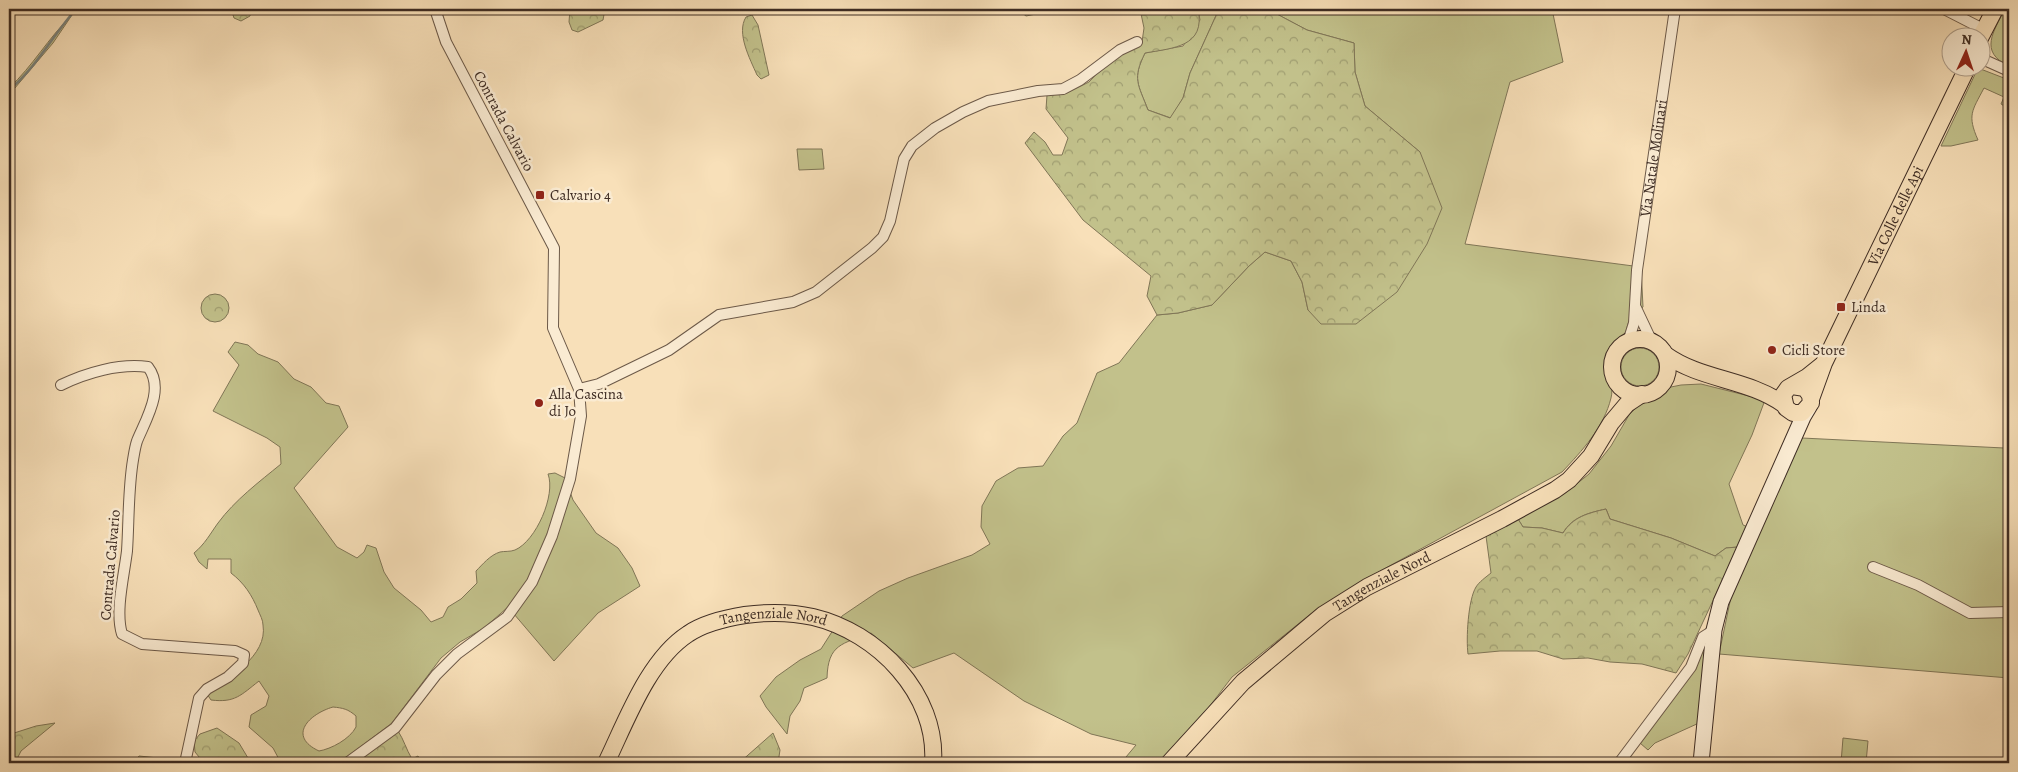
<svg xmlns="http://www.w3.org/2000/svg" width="2018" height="772" viewBox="0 0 2018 772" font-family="Alegreya,serif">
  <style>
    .grass { fill: #c2c18b; stroke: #807657; fill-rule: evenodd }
    .forest { fill: url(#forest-crowns); stroke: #807657 }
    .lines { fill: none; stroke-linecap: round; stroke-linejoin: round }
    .stream { stroke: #79827d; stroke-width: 2.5 }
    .street-casing { stroke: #6c5948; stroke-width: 12 }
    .secondary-casing { stroke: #3e2c23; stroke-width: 17 }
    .primary-casing { stroke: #3e2c23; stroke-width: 18 }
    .street { stroke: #faebd2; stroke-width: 10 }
    .secondary { stroke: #faebd2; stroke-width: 15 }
    .primary { stroke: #f8e0b9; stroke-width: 16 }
    .poi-dot { fill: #8f2418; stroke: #faebd2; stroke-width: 2 }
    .labels { text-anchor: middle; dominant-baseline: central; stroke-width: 5; stroke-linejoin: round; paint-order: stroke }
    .street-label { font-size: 15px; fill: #3e2c23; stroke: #faebd2 }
    .poi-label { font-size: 15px; fill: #3e2c23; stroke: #faebd2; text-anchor: start }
  </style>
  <defs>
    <pattern id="forest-crowns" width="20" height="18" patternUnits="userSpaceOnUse" patternTransform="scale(1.25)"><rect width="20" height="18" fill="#c2c18b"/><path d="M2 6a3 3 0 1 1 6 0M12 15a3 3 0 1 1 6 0" fill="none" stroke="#9f9d71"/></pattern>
  </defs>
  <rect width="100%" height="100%" fill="#f8e0b9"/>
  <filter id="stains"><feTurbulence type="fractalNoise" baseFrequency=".004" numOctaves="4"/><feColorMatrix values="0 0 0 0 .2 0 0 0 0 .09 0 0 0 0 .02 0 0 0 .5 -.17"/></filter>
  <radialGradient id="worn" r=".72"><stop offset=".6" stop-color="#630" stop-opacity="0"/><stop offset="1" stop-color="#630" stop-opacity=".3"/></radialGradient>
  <!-- grass -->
  <path class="grass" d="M1198,9H1219L1190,73L1183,98L1171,118L1148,110C1138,84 1132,79 1145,53L1183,46L1200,20Z
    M1256,9H1552L1563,62L1510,82L1465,244L1641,267L1643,307C1639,311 1632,315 1629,321C1627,325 1627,331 1624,335C1616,348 1604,353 1607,372C1608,382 1614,387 1611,398C1604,427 1582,451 1562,472L1382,570L1317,609L1232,677L1209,707L1158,763H1121L1136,745L1091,734L1024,701L954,653L913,668L871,633C842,644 828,644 827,678L804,688L800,701L790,716L787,734L766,707L760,696L776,677L800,660L821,649L842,616L879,591L908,578L972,555L990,544L981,527L982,506L996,481L1018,468L1043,466L1063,436L1077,423L1097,373L1119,363L1157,315L1178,313L1212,305L1249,266L1265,252L1291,261L1302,282L1308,310L1420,152L1365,106L1355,72L1354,43L1307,30L1273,12Z
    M2005,9H2009V66C1978,52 1994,31 2005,9Z
    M72,15L53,43L9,95V88C33,66 48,38 72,15Z
    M1978,68L2009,80V109L2001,104L2004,97L1984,88C1972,111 1967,115 1978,140L1951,146H1941Z
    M797,149H822L824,169L799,170Z
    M235,342L248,345L258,354L278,362L294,379L311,387L326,403L339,406L348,427L294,488L337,547L357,558L364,552L367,545L376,548L384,572L394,588L421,610L431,622L443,617L448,607L461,599L477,583L476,571C482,565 490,555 500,552C504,551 510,552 515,550C536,541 556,495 548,474L555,473L565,478L573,500L596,533L618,548L632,568L640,586L598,613L554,661L508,607L484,628L460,642L441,658L392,723L339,763H281L273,748L249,727L251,715L266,706L269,696L259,681C241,695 235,703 211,700L207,694C228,678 268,656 263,625C263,620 260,615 258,610C252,595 244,583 231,573V559H208L207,569L199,562L194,553C205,544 210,534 218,523C235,500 259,482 281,464L280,447L267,438L213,411L239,365L228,352ZM333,707C343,708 348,709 356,716V727C350,739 331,749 319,751C287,736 309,714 333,707Z
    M1621 367a19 19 0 1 1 38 0a19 19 0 1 1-38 0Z
    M1701,384L1765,400L1752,435L1729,484L1743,525L1748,527L1738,547L1726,548L1715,556L1671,538L1610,519L1606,509C1588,513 1572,517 1563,533L1542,528L1523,527L1518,519L1564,494L1589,474L1611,446L1629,415L1639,405L1657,398L1671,387L1681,385Z
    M1802,438L2004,448L2009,461V678L1719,654L1731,597L1758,531Z
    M1706,645L1699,723L1655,743L1648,750L1640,743Z
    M1843,738L1868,741L1866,763H1841Z"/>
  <!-- forest -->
  <path class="forest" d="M231,9H251L250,16L241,21L234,18Z
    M570,9H605L603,20L578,32L572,30L569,22Z
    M1017,9H1046L1036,14L1026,16Z
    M1140,9H1198C1206,47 1173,48 1145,53C1132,79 1138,84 1148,110L1170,118L1183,98L1190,73L1219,9H1256L1273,12L1307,30L1354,43L1355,72L1365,106L1420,152L1442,208L1427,244L1397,292L1356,324H1321L1308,310L1302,282L1291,261L1265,252L1249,266L1212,305L1178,313L1157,315L1147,296L1151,276L1083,220L1025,143L1034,132L1045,142L1053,155H1062L1068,138L1046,109L1047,95L1067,93L1089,82L1110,60L1142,42L1144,28Z
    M752,15L758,25L769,75L761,79L757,75C750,59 736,33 746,17Z
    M201 308a14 14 0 1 1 28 0a14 14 0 1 1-28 0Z
    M1606,509L1610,519L1671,538L1715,556L1726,548L1738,547L1688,654L1676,673L1642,664L1610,662L1588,658L1563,659L1537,651H1500L1468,654C1466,639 1468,600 1476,587C1479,582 1486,577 1491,573L1486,536L1518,519L1523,527L1542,528L1563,533C1573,517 1588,513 1606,509Z
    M55,723L21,751L15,763H9V736L11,734L36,726Z
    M217,728L239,743L251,763H204L195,752L194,741L200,734Z
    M398,731C404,740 406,749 412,759L418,756L423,763H384L380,761L354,763Z
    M773,733L780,750L778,763H739Z
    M139,756L158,758L166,763H133Z"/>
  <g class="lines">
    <!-- stream -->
    <path class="stream" d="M9,90C36,68 53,35 76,9"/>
    <!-- street casing -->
    <g class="street-casing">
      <g id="street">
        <path d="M1944,9L1985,30"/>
        <path d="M1980,58L2009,71"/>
        <path d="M1636,308L1652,342"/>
        <path id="s1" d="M1628,342L1634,323L1637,270L1675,9"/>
        <path d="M61,385C86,373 119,363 148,367C165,389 146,419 137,441C135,447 134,454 133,460C128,490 129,521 127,551C124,576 115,611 122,634L142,644L235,651L244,655L243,663L228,677L207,689L199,698L185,763"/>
        <path d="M579,389L599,384L669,350L719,315L793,302L816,292L872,248L883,237L890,221L904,159L912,146L935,128L963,112L988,101L1038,91L1063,89L1080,80L1120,50L1137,42"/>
        <path d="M1873,567L1918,585L1970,613L2009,612"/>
        <path d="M347,763L395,728L436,675L457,654L507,617L532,582L552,536L570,479L581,416L579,389L553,328L554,248L446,42L435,9"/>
        <path d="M1619,763L1691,667L1703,637L1714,630"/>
      </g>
    </g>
    <!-- secondary casing -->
    <g class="secondary-casing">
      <path id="secondary" d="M1701,763L1714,630L1721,602L1803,417L1809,407"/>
    </g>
    <!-- primary casing -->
    <g class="primary-casing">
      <g id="primary">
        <path d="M1980,38L1995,9"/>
        <circle cx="1640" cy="367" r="28"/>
        <path d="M1666,355C1701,380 1748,379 1783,404"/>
        <path d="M1792,386L1805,388L1810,395L1811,403L1802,413H1793L1786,408L1783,395L1788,388L1807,377L1822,365"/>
        <path id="s2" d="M1811,399L1824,363L1967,68"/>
        <path id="s3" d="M606,763C626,722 648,660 688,634C704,623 726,618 745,615C767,612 791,612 813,617C877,632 938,694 933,763"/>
        <path id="s4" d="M1169,763L1243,682L1324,614L1367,587L1502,519L1555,490L1569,480L1591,456L1611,423L1627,404L1642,394"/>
      </g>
    </g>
    <!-- street -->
    <use href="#street" class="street"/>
    <!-- secondary -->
    <use href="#secondary" class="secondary"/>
    <!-- primary -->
    <use href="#primary" class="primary"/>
  </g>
  <!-- markers -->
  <g class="poi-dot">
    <rect x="535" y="190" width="10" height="10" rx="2.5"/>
    <rect x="1836" y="302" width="10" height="10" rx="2.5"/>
    <circle cx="1772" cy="350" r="5"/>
    <circle cx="539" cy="403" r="5"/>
  </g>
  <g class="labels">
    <!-- street labels -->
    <g class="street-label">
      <text transform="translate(504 121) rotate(62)">Contrada Calvario</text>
      <text stroke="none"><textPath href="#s1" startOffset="186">Via Natale Molinari</textPath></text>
      <text stroke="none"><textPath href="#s2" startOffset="202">Via Colle delle Api</textPath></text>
      <text transform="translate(110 565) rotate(-85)">Contrada Calvario</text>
      <text stroke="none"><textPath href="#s4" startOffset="282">Tangenziale Nord</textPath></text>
      <text stroke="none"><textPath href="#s3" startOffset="244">Tangenziale Nord</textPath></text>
    </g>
    <!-- poi labels -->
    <g class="poi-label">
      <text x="550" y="195">Calvario 4</text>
      <text x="1851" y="307">Linda</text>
      <text x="1782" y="350">Cicli Store</text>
      <text x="549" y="394">Alla Cascina<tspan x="549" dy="17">di Jo</tspan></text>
    </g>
  </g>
  <!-- margin -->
  <rect width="2018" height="772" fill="none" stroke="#f8e0b9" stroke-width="30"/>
  <rect x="10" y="10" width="1998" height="752" fill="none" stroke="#3e2c23" stroke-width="2.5"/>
  <rect x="15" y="15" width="1988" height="742" fill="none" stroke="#3e2c23"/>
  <!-- north arrow -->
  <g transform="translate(1966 52) rotate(3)"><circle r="24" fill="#faebd2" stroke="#af9f8c"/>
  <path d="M0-4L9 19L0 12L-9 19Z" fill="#8f2418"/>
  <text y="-8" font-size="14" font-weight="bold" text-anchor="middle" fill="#3e2c23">N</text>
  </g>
  <rect width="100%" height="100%" filter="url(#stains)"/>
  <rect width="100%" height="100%" fill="url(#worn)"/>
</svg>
